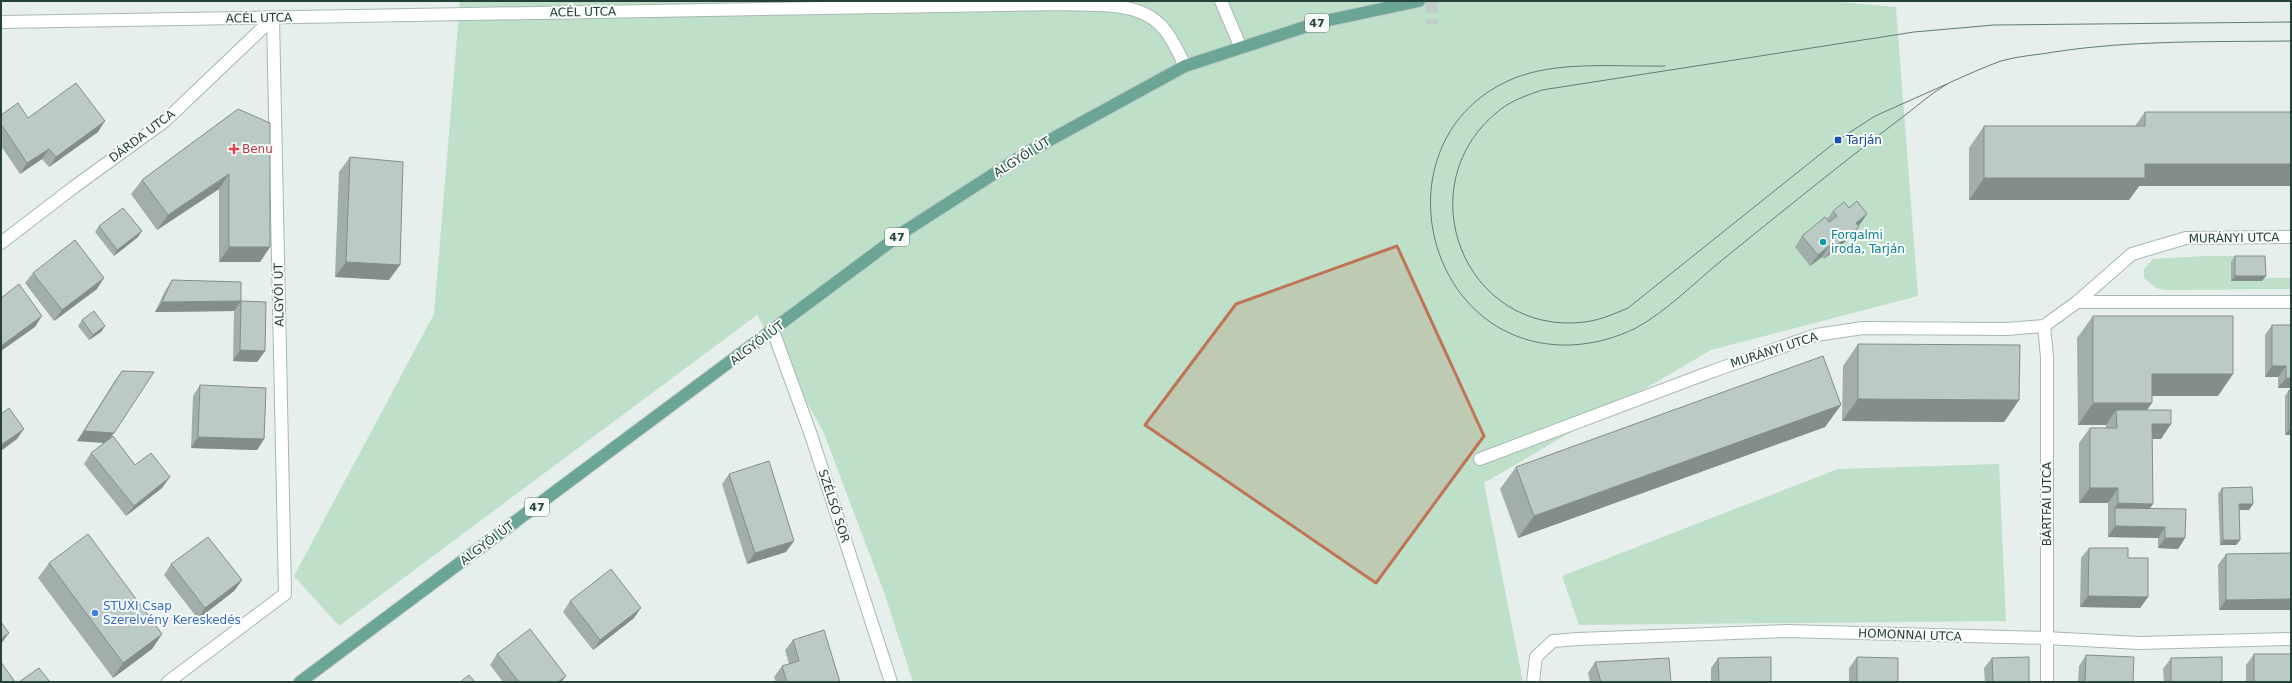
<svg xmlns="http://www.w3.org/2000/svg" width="2292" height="683" viewBox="0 0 2292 683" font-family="'DejaVu Sans',sans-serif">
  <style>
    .green { fill: #bfe0c8 }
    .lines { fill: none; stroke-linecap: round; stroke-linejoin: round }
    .minor-tunnel { stroke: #bfccc8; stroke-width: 12; stroke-dasharray: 12 6; stroke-linecap: butt }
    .minor-casing { stroke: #a8b8b2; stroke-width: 14 }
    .major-casing { stroke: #c2cac8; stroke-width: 14 }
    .minor { stroke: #fff; stroke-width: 12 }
    .major { stroke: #6aa596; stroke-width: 12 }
    .tram { stroke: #5f7d75; stroke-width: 1 }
    .wall { fill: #a1aea9 }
    .shaded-wall { fill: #838d89 }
    .building { fill: #bbcac4; stroke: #838d89 }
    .marked { fill: #c07456; fill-opacity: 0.2; stroke: #c07456; stroke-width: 3; stroke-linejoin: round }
    .transit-dot { fill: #1a4fb4; stroke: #f7fbf9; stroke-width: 1.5 }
    .health-dot { fill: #e0444e; stroke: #f7fbf9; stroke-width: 1.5 }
    .culture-dot { fill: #0f9aa8; stroke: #f7fbf9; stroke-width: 1.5 }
    .shop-dot { fill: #3f7fe0; stroke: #f7fbf9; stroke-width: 1.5 }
    .labels { text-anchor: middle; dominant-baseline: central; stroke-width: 4; stroke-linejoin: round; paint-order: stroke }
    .shield { fill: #f7fbf9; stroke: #637a73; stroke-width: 1 }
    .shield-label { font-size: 11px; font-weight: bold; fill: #24423a }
    .street-label { font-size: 12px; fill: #24423a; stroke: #f7fbf9 }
    .transit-label { font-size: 12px; fill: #164399; stroke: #f7fbf9; text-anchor: start }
    .health-label { font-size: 12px; fill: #be3a42; stroke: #f7fbf9; text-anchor: start }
    .culture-label { font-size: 12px; fill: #0d838f; stroke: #f7fbf9; text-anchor: start }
    .shop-label { font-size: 12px; fill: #366cbe; stroke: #f7fbf9; text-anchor: start }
  </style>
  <rect width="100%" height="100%" fill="#e6efeb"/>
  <!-- green -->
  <path class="green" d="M460,1H1826L1896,7L1918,296L1711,350L1484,483L1523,682H913L885,595L823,431L757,315L339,626L294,576L434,314Z
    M2206,256H2264L2265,278H2291V289L2165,290L2156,288L2144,278V269L2153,259Z
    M1999,464L2006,621L1579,625L1562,576L1838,469Z"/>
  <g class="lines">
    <!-- minor-tunnel -->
    <path class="minor-tunnel" d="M1432,1V24"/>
    <!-- minor casing -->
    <g class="minor-casing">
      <path id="minor" d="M1221,1L1241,48
        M1,22L1062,4C1095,6 1141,0 1164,29C1173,39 1179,54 1185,66
        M1,243L74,187L165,121L273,18
        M2077,302H2291
        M2044,326L2047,357V682
        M773,331L811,435L891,682
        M1480,459L1713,371L1816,335L1863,328L2007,329L2044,326L2077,302L2132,254L2186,238L2291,237
        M168,682L285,594L273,18
        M1533,682L1536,657L1553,641L1578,639L1787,631L2046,638L2139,643L2291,639"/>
    </g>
    <!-- major casing -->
    <g class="major-casing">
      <path id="major" d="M300,682L905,231L1028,152L1185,66L1320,22L1419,1"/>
    </g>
    <!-- minor -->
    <use href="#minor" class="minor"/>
    <!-- major -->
    <use href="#major" class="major"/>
    <!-- tram -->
    <path class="tram" d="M1665,66C1616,67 1555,60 1510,80C1375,140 1423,350 1571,345C1593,344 1616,338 1636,328C1667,311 1694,283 1721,261C1779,214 1837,167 1896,122C1914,109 1932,92 1951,82C1967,75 1984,67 2001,61C2018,56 2037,55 2054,52C2132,40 2212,42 2291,41
      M1947,84L1875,116L1838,140L1628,308C1614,314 1600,320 1585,322C1464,337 1404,183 1501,109C1513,100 1528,95 1542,90L1914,32L1994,25L2291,22"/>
  </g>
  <!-- wall -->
  <path class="wall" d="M238,109L270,247L260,262H219V189L157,230L131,194L142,180Z
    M2145,112H2291V186H2139L2129,200H1969V148L1984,126H2135Z
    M1,115L28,118L98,132L49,167L42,159L20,174L1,146Z
    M350,157L389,280L335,277L339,172Z
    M1849,208L1867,214L1860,224L1858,226L1851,237L1824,259L1822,257L1810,266L1795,247L1802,236L1827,219L1833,211Z
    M99,226L138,237L114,256L95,232Z
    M2235,256L2262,281H2231V262Z
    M33,273L97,289L54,321L25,283Z
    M172,280L241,301L265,351L257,362L233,361L234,311L155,312L165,291Z
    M2093,316L2218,396H2152L2147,410L2161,439H2152L2150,508L2185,538L2178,549L2158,548V538L2108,537V503H2079V443L2090,428H2106V425H2078L2077,338Z
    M82,320L105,326L101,332L89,340L78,326Z
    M2272,325H2291V388H2278V377H2265V335Z
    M1858,344L2019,400L2004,422L1842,421L1843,366Z
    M122,371L111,437L135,465L162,488L126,516L84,464L91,453L104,443L77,441L114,382Z
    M200,385L264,439L257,450L191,448L193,396Z
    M2289,390H2291V435H2285V396Z
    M1841,405L1825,427L1518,538L1500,489L1516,467Z
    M729,474L786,552L747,564L722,484Z
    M2222,488L2253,504L2249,510H2239L2240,540L2236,545H2220L2218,494Z
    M2089,548L2128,558L2148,597L2140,608L2080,607L2081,558Z
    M2291,553L2219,610L2218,565L2226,554Z
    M49,563L162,634L152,649L113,678L38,578Z
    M171,564L242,580L234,591L198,619L164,575Z
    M570,601L634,618L593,650L563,612Z
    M793,640L840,682H776L774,677L782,666L789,664L785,650Z
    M497,654L561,682H503L490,665Z
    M2254,654L2291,682H2246V665Z
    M2086,655L2133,682H2078L2079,666Z
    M1857,657L1898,682H1849V668Z
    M1718,658L1771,682H1711V668Z
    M1992,658L2029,682H1985L1984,668Z
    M2171,658L2222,682H2164L2163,669Z
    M1595,662L1671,682H1590L1588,673Z"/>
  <!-- shaded-wall -->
  <path class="shaded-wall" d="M105,121L98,132L49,167L56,157Z
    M49,149L42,159L20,174L27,163Z
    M2145,164H2291V186H2139L2129,200H1969L1984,178Z
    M229,174L219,189L157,230L168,215Z
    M1867,214L1860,224L1848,234L1856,223Z
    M1859,227L1851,237L1824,259L1832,249Z
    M142,231L138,237L114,256L117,250Z
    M1829,246L1822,257L1810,266L1818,255Z
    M229,247H270L260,262H219Z
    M346,262L400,265L389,280L335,277Z
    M2235,276H2266L2262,281H2231Z
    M104,278L97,289L54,321L62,310Z
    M241,301L234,311L155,312L162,302Z
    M42,316L35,327L1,351V346Z
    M105,326L101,332L89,340L93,335Z
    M240,350L265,351L257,362L233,361Z
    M2272,366H2286L2278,377H2265Z
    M2152,374H2233L2218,396H2136Z
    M2286,378H2291V388H2278Z
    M1858,399L2019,400L2004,422L1842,421Z
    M2093,403H2152L2136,425L2116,410L2106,425H2078Z
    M1841,405L1825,427L1518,538L1534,516Z
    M2152,424H2171L2161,439H2142Z
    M24,429L17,439L1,451V445Z
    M2289,430H2291V435H2285Z
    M84,431L114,433L107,443L77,441Z
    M198,437L264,439L257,450L191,448Z
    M170,477L162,488L126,516L134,506Z
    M2090,488H2118L2108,503H2079Z
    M2118,503L2153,504L2142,519L2115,508L2108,518Z
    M2239,504H2253L2249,510H2235Z
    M2115,526L2165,527L2158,538L2108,537Z
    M2165,538H2185L2178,549L2158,548Z
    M2223,540H2240L2236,545H2220Z
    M794,541L786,552L747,564L755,553Z
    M242,580L234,591L198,619L205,608Z
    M2088,596L2148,597L2140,608L2080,607Z
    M2291,599V610H2219L2226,600Z
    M641,608L634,618L593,650L600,640Z
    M9,633L1,644V639Z
    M162,634L152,649L113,678L123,663Z
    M566,676L561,682H558Z"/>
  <!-- building -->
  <path class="building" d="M76,83L105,121L56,157L49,149L27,163L1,124V115L18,103L28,118Z
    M238,109L270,123V247H229V174L168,215L142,180Z
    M2145,112H2291V164H2145V178H1984V126H2145Z
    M350,157L403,162L400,265L346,262Z
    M1857,201L1867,214L1856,223L1859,227L1832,249L1829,246L1818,255L1802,236L1825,217L1829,222L1837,216L1833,211L1844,202L1849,208Z
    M123,208L142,231L117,250L99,226Z
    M75,240L104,278L62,310L33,273Z
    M2235,256H2265L2266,276H2235Z
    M172,280L241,282V301L266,302L265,351L240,350L241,301L162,302Z
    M19,284L42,316L1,346V298Z
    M94,311L105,326L93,335L82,320Z
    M2093,316H2233V374H2152V403H2093Z
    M2272,325H2291V378H2286V366H2272Z
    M1858,344L2020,345L2019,400L1858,399Z
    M1823,356L1841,405L1534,516L1516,467Z
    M122,371L154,372L114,433L84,431Z
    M200,385L266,388L264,439L198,437Z
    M2289,390H2291V430H2289Z
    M9,408L24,429L1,445V414Z
    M2116,410H2171V424H2152L2153,504L2118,503V488H2090V428H2117Z
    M113,436L135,465L151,453L170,477L134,506L91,453Z
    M769,461L794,541L755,553L729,474Z
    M2252,487L2253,504H2239L2240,540H2223L2222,488Z
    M2115,508L2186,509L2185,538H2165V527L2115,526Z
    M88,534L162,634L123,663L49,563Z
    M208,537L242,580L205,608L171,564Z
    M2089,548H2128V558H2148V597L2088,596Z
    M2291,553V599L2226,600V554Z
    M611,569L641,608L600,640L570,601Z
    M1,622L9,633L1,639Z
    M530,629L566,676L558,682H519L497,654Z
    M824,630L840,682H787L782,666L799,661L793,640Z
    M2254,654H2291V682H2254Z
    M2086,655L2134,657L2133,682H2085Z
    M1771,657V682H1719L1718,658Z
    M1857,657L1898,658V682H1857Z
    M2029,657V682H1993L1992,658Z
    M2222,657V682H2171V658Z
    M1669,658L1671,682H1601L1595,662Z
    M1,662L15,682H1Z
    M39,668L50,682H19Z
    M469,675L475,682H460Z"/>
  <!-- marked area -->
  <path class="marked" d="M1397,246L1484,436L1376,583L1145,425L1236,304Z"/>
  <!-- markers -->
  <rect class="transit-dot" x="1834" y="136" width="8" height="8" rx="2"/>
  <path class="health-dot" d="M232 143h4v4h4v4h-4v4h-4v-4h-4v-4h4z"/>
  <circle class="culture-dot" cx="1823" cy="242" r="4"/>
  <circle class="shop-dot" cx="95" cy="613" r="4"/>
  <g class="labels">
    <!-- shield labels -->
    <g class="shield">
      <rect x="1305" y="14" width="24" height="18" rx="3"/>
      <rect x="885" y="228" width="24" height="18" rx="3"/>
      <rect x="525" y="498" width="24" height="18" rx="3"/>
    </g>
    <g class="shield-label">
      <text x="1317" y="23">47</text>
      <text x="897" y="237">47</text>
      <text x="537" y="507">47</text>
    </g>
    <!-- street labels -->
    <g class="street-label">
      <text transform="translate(583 12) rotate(-1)">ACÉL UTCA</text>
      <text transform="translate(259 18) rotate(-1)">ACÉL UTCA</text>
      <text transform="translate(142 136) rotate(-37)">DÁRDA UTCA</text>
      <text transform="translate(1022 157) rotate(-32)">ALGYŐI ÚT</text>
      <text transform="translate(2234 238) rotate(-1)">MURÁNYI UTCA</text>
      <text transform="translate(279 295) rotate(-91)">ALGYŐI ÚT</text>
      <text transform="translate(757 343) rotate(-37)">ALGYŐI ÚT</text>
      <text transform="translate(1774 350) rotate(-18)">MURÁNYI UTCA</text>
      <text transform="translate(2047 504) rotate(-90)">BÁRTFAI UTCA</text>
      <text transform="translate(834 506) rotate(72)">SZÉLSŐ SOR</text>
      <text transform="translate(487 543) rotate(-37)">ALGYŐI ÚT</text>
      <text transform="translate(1910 635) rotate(2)">HOMONNAI UTCA</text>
    </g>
    <!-- transit labels -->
    <g class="transit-label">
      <text x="1846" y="140">Tarján</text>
    </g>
    <!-- health labels -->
    <g class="health-label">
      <text x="242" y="149">Benu</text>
    </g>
    <!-- culture labels -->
    <g class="culture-label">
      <text x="1831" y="235">Forgalmi<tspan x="1831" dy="14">iroda, Tarján</tspan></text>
    </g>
    <!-- shop labels -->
    <g class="shop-label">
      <text x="103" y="606">STUXI Csap<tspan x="103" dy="14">Szerelvény Kereskedés</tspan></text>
    </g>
  </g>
  <!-- border -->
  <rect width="2292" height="683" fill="none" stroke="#24423a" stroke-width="4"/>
</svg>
